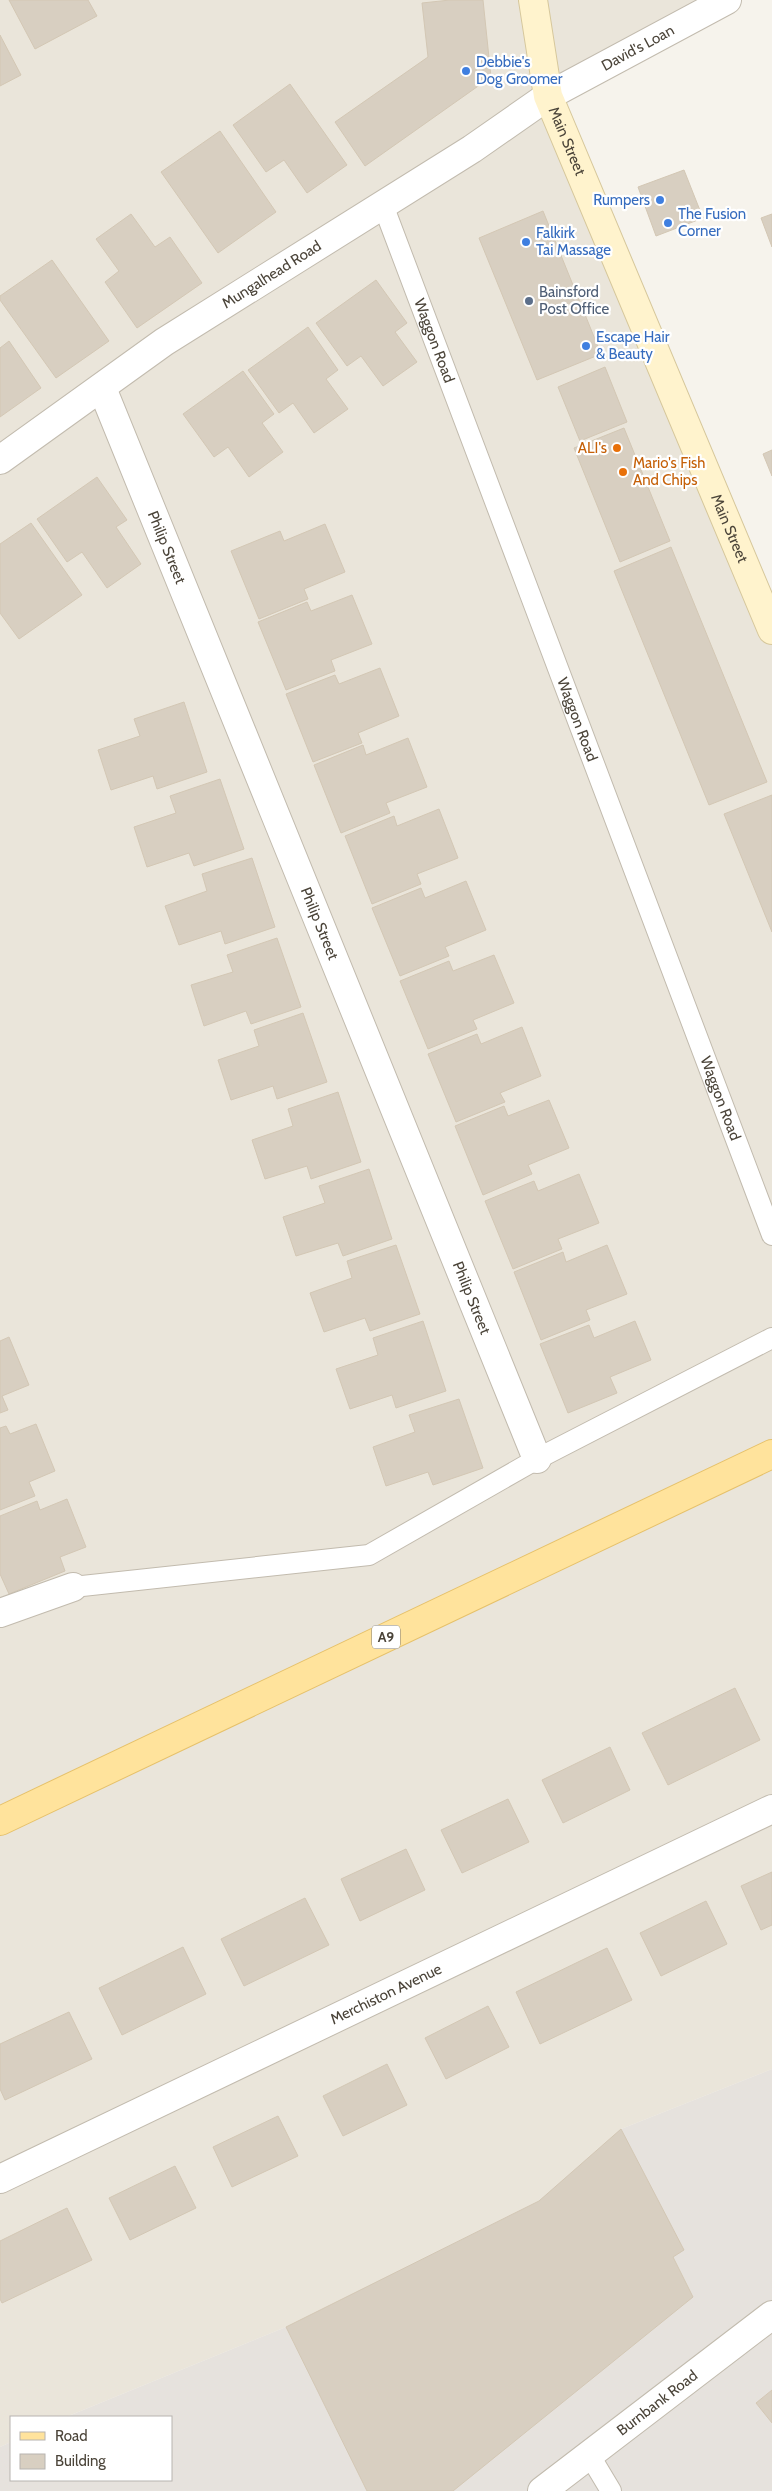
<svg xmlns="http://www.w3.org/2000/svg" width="772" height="2491" viewBox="0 0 772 2491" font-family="Cabin,sans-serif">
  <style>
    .residential { fill: #eae5da }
    .industrial { fill: #e6e2dd }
    .building { fill: #d8cfc1; stroke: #d3c7b4 }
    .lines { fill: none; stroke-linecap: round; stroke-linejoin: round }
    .lane-casing { stroke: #c2bbae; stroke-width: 22 }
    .street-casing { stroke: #c2bbae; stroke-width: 30 }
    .secondary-casing { stroke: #d6c79b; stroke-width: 30 }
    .primary-casing { stroke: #e6c16a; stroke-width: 30 }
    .lane { stroke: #fff; stroke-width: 20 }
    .street { stroke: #fff; stroke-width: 28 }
    .secondary { stroke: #fff3cd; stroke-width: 28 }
    .primary { stroke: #ffe39c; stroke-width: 28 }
    .shop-dot { fill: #3f7fe0; stroke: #fff; stroke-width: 2 }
    .service-dot { fill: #5c6f8a; stroke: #fff; stroke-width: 2 }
    .food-dot { fill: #e8710a; stroke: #fff; stroke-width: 2 }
    .labels { text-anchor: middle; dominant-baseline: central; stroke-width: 4.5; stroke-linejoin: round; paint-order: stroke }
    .shield { fill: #fff; stroke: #817c74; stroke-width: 1 }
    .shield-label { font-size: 14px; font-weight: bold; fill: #4b4439 }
    .street-label { font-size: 15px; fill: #4b4439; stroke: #fff }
    .shop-label { font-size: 15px; fill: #366cbe; stroke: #fff; text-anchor: start }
    .service-label { font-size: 15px; fill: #4e5e75; stroke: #fff; text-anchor: start }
    .food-label { font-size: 15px; fill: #c56008; stroke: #fff; text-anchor: end }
  </style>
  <rect width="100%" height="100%" fill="#f6f3ec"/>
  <!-- residential -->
  <path class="residential" d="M0,0H727L548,96L772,630V2069L621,2129L539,2201L286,2327L66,2417H11V2442L0,2447Z"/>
  <!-- industrial -->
  <path class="industrial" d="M772,2069V2491H0V2447L11,2442V2480H171V2417H66L286,2327L538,2201L621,2129Z"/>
  <!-- building -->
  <path class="building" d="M9,0H88L97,16L35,49Z
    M450,0H483L491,77L365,166L335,122L428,57L422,3Z
    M0,35L21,75L0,86Z
    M290,84L347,165L307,193L284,160L266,172L233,125Z
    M220,131L276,212L218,253L161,172Z
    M684,170L703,218L656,236L638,187Z
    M543,211L601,354L537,380L479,238Z
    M131,214L155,247L170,237L202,283L137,328L105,282L119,271L96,239Z
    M772,214V247L761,218Z
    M52,260L109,341L56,378L0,300V296Z
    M376,280L407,323L395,332L417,362L383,386L361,356L347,366L316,323Z
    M308,327L338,370L326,379L348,409L314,433L293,403L279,413L248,370Z
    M9,341L41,388L0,417V348Z
    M605,367L627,422L580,441L558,387Z
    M243,371L274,414L262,423L283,452L249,477L228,447L214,457L183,414Z
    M624,428L670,541L620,562L574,448Z
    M772,450V476L763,454Z
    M97,477L127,520L116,527L141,564L107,588L82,552L67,562L37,519Z
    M31,523L82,595L19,639L0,613V544Z
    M325,524L345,572L304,589L308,599L259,619L231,551L280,531L284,541Z
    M671,547L767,782L709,805L614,571Z
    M352,595L372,644L331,660L335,671L286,690L258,622L307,602L311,611Z
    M380,668L399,716L358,733L362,743L313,762L286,694L335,675L339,684Z
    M184,702L207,772L157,789L153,776L111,790L98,750L140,736L134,719Z
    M408,738L427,787L386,803L390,813L341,833L314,765L363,745L366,755Z
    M220,779L244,849L194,866L189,853L147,867L134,827L176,813L170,796Z
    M772,795V932L724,814Z
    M439,809L458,858L417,874L421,884L372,904L345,836L394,816L397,826Z
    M252,858L275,927L225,944L221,931L179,945L165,906L207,891L202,874Z
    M466,881L486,930L445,947L449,956L400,976L372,908L421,888L425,898Z
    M277,938L301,1007L251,1024L246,1011L204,1026L191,985L233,972L227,955Z
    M494,955L514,1003L473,1020L477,1029L428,1049L400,981L449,961L453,971Z
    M303,1013L327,1082L277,1099L273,1086L231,1100L218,1060L259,1046L254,1030Z
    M522,1027L541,1076L500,1093L505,1102L456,1122L428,1054L477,1034L481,1044Z
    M338,1092L361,1162L311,1179L307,1166L265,1179L252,1140L293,1126L288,1109Z
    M549,1100L569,1148L528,1165L532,1174L483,1195L455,1126L504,1106L508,1116Z
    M369,1169L392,1239L343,1256L338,1243L296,1256L283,1217L325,1203L319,1186Z
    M579,1174L599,1223L558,1239L562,1249L513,1269L485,1201L534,1181L538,1191Z
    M396,1245L420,1314L370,1331L365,1318L324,1332L310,1293L352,1278L347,1261Z
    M607,1245L627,1294L586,1310L590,1320L541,1340L514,1272L563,1252L566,1262Z
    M423,1321L446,1391L396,1408L392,1395L350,1409L336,1369L378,1355L373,1338Z
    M635,1321L651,1360L610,1377L617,1393L568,1413L540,1344L589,1325L594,1338Z
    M9,1337L29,1385L2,1396L8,1410L0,1413V1341Z
    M459,1399L483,1468L433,1485L428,1472L386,1486L373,1447L415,1432L409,1415Z
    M36,1424L55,1471L29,1482L35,1496L0,1510V1428L6,1426L10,1434Z
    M67,1499L86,1547L60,1557L65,1571L9,1594L0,1574V1516L37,1501L40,1510Z
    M735,1688L760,1740L668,1785L642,1733Z
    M610,1747L630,1790L563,1823L542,1780Z
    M508,1799L529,1842L462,1873L441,1830Z
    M406,1849L425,1890L360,1921L341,1879Z
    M772,1872V1925L761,1930L741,1886Z
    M305,1898L329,1945L244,1986L221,1939Z
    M706,1901L727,1944L661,1976L640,1933Z
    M183,1947L206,1994L122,2035L99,1988Z
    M607,1948L632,2000L540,2044L516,1992Z
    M488,2006L509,2047L446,2079L425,2038Z
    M69,2012L92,2059L5,2100L0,2089V2044Z
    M387,2064L407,2105L343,2136L323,2096Z
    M278,2116L298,2156L232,2187L213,2147Z
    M621,2129L684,2250L673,2257L693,2297L453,2491H367L286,2327L539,2201Z
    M175,2166L196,2208L130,2240L109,2198Z
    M67,2208L92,2260L2,2303L0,2299V2241Z
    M772,2390V2423L756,2403Z"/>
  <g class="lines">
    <!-- lane casing -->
    <g class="lane-casing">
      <g id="lane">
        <path id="s1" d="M383,205L772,1235"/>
        <path d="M73,1587L369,1555L537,1459L772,1338"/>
        <path d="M590,2456L611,2491"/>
      </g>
    </g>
    <!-- street casing -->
    <g class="street-casing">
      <g id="street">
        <path id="s2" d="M102,388L537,1459"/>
        <path id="s3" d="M0,460L164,342L472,149L548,96L727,0"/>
        <path d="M0,1613L73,1587"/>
        <path id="s4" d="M0,2179L772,1809"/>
        <path id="s5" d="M542,2491L772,2315"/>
      </g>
    </g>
    <!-- secondary casing -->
    <g class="secondary-casing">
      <g id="secondary">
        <path id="s6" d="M533,0L548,96L772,630"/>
      </g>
    </g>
    <!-- primary casing -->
    <g class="primary-casing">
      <path id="primary" d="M0,1821L772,1454"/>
    </g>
    <!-- lane -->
    <use href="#lane" class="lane"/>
    <!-- street -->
    <use href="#street" class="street"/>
    <!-- secondary -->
    <use href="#secondary" class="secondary"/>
    <!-- primary -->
    <use href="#primary" class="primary"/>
  </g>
  <!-- markers -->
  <g class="shop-dot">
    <circle cx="466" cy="71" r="5"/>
    <circle cx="660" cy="200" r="5"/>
    <circle cx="668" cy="223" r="5"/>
    <circle cx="526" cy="242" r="5"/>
    <circle cx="586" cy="346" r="5"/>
  </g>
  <circle class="service-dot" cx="529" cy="301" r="5"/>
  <g class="food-dot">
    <circle cx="617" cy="448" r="5"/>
    <circle cx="623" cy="472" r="5"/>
  </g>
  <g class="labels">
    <!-- shield labels -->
    <rect class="shield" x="372" y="1625.5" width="28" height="23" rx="4"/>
    <g class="shield-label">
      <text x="386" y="1637">A9</text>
    </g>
    <!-- street labels -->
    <g class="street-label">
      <text stroke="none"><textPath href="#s3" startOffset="760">David's Loan</textPath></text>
      <text stroke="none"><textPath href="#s6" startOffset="146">Main Street</textPath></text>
      <text stroke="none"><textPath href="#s3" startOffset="329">Mungalhead Road</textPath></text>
      <text stroke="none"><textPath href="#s1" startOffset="145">Waggon Road</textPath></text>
      <text stroke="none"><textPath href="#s6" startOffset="566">Main Street</textPath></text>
      <text stroke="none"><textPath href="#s2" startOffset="172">Philip Street</textPath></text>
      <text stroke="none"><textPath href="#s1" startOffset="550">Waggon Road</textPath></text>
      <text stroke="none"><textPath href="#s2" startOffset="578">Philip Street</textPath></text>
      <text stroke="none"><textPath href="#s1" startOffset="955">Waggon Road</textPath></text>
      <text stroke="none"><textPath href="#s2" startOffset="982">Philip Street</textPath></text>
      <text stroke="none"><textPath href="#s4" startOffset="428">Merchiston Avenue</textPath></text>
      <text stroke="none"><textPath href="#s5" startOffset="145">Burnbank Road</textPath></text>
    </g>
    <!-- shop labels -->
    <g class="shop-label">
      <text x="476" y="62">Debbie's<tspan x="476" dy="17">Dog Groomer</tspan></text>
      <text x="650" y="200" text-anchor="end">Rumpers</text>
      <text x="678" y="214">The Fusion<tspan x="678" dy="17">Corner</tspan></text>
      <text x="536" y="233">Falkirk<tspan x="536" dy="17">Tai Massage</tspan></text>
      <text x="596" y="337">Escape Hair<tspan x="596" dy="17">&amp; Beauty</tspan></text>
    </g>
    <!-- service labels -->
    <g class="service-label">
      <text x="539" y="292">Bainsford<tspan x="539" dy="17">Post Office</tspan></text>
    </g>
    <!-- food labels -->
    <g class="food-label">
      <text x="607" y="448">ALI's</text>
      <text x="633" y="463" text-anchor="start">Mario's Fish<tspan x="633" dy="17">And Chips</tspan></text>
    </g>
  </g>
  <!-- legend -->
  <rect x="10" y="2416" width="162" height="65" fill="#ffffff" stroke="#b7b4b0"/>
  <rect x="20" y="2432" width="25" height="8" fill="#ffe39c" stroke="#b7b4b0"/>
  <text x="55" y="2441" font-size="15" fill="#4b4439">Road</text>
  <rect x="20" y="2454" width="25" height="15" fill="#d8cfc1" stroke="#b7b4b0"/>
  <text x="55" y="2466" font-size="15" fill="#4b4439">Building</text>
</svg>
